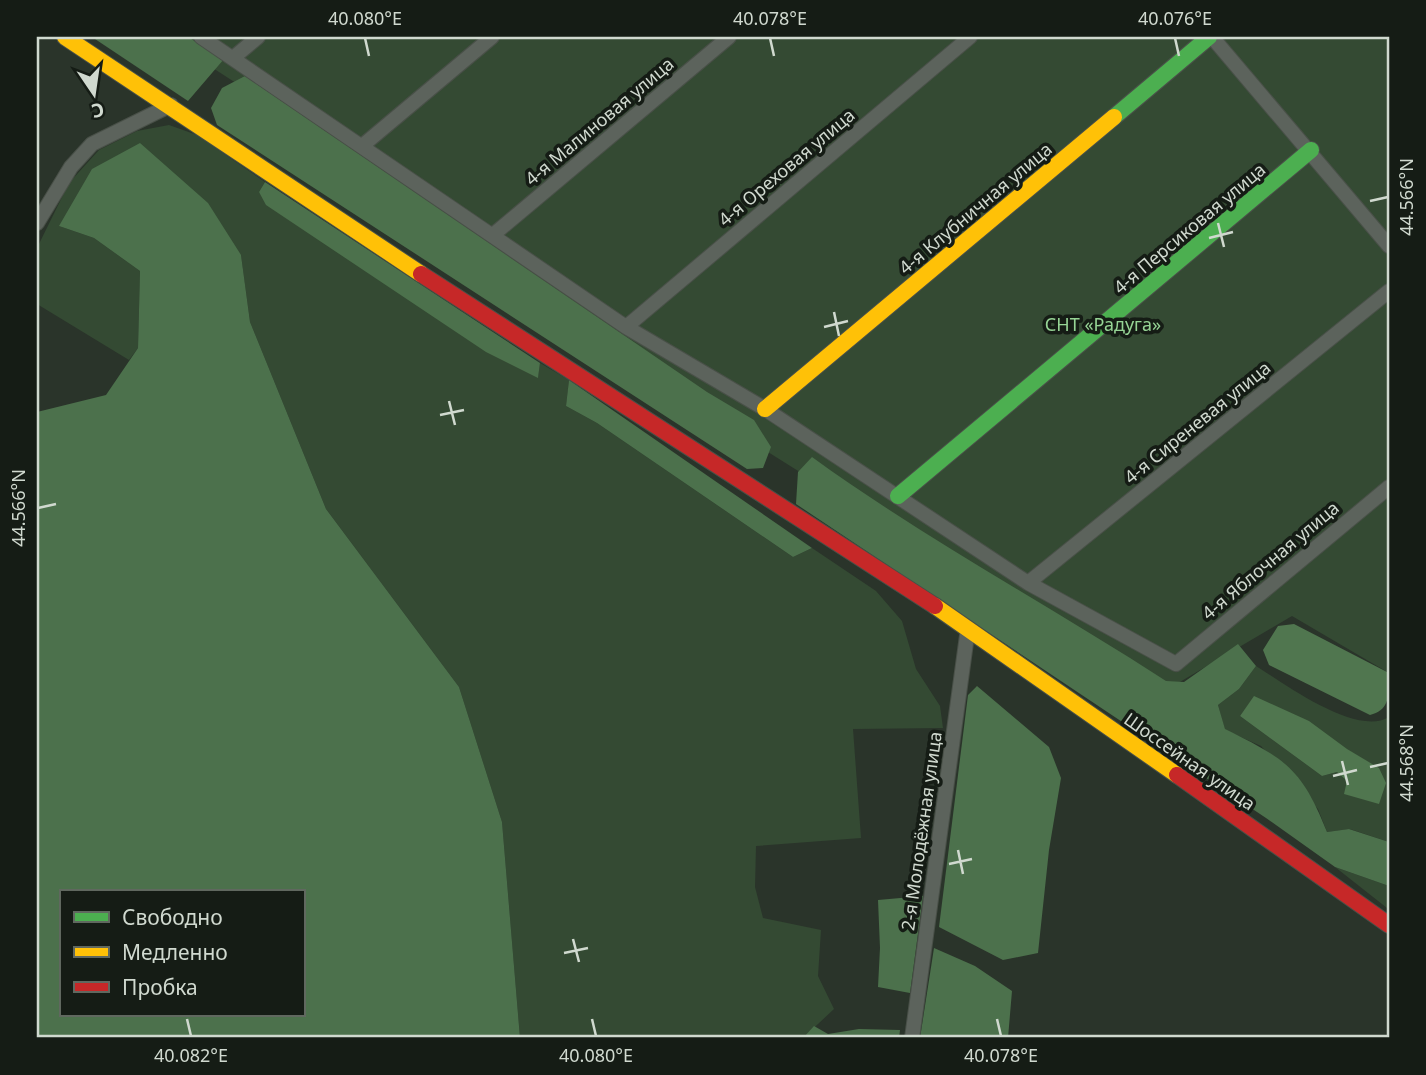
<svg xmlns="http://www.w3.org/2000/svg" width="1426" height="1075" viewBox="0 0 1426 1075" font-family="'Noto Sans',sans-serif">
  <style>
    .green { fill: #344a33; fill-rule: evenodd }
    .forest { fill: #4c714c; fill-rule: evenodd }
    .water { fill: #50764f }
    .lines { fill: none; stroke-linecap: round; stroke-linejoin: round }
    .street-casing { stroke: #495048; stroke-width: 16 }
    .fast-casing { stroke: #495048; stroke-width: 18 }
    .slow-casing { stroke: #495048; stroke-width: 18 }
    .jam-casing { stroke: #495048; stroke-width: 18 }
    .street { stroke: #5c635c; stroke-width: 14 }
    .fast { stroke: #4caf50; stroke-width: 16 }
    .slow { stroke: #ffc107; stroke-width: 16 }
    .jam { stroke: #c62828; stroke-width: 16 }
    .ticks { fill: none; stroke: #d0d9cf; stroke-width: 2.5 }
    .labels { text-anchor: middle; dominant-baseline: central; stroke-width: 7; stroke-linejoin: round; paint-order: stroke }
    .street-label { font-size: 18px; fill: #d0d9cf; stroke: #151c15 }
    .park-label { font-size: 18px; fill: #96d495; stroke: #151c15 }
    .neatline { fill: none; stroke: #d0d9cf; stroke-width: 2.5 }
    .ticks-label { font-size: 18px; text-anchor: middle; fill: #d0d9cf }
  </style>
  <rect width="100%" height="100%" fill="#2a342a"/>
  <!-- green -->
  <path class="green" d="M165,37H1389V673L1292,616L1156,696L741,435L333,146Z
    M169,125L197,135L265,182L259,192L538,377L540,363L569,380L566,406L597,423L793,557L812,548L876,591L902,621L916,669L940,706L943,728L853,729L861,838L756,846L755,887L763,918L821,930L818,976L834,1009L803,1038H520L502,822L459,687L326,509L250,322L241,255L59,226L94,238L140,271L138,348L129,360L37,304V248L69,183L99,150L137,131Z
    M1256,666C1285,684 1356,737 1389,717V842L1350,829L1327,832L1318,809L1261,746L1225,730L1218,705L1239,689ZM1254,697L1379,768L1347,781L1337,772L1322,776L1240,716Z
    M1335,867L1389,886V909L1387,908Z"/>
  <!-- forest -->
  <path class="forest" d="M92,37H188L224,59L188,101Z
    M245,76L707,392L754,420L771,447L763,468L747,469L217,125L211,108L222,88Z
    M140,143L208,203L241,255L250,322L326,509L459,687L502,822L520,1038H37V412L106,395L138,348L140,271L94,238L59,226L92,169ZM61,891H303V1014H61Z
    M265,182L540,363L538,378L486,352L266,205L259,192Z
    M569,380L812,548L793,557L597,423L566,406Z
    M812,457C925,539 1049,605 1166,681L1184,682L1238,644L1256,666L1239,689L1218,705L1225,729C1286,759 1302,769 1327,832L1349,829L1389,842V886L1335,867L1266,818L796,504L798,472Z
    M977,686L1049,747L1061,778L1049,850L1038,953L1003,960L939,927L968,695Z
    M923,896L910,993L878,987L880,948L878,900Z
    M934,948L975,966L1012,991L1008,1038H920Z
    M814,1026L828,1034L859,1029L900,1030L899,1038H803Z"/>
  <!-- water -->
  <path class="water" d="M1294,624L1389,673C1389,693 1391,710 1370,715L1269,665L1263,650L1278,626Z
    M1254,696L1309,721L1347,749L1379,768L1386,783L1379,804L1344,794L1347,781L1337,772L1322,776L1240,716Z"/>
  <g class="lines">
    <!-- street casing -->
    <g class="street-casing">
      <path id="street" d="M201,37L626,327L765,409L1028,583L1176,664L1389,487
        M1212,37L1389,246
        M233,58L258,37
        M362,146L492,37
        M37,223L71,167L92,144L171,105
        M494,234L729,37
        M626,327L970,37
        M1028,583L1389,291
        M912,1038L968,628"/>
    </g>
    <!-- fast casing -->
    <g class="fast-casing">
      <path id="fast" d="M1114,117L1209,37
        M898,496L1311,150"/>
    </g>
    <!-- slow casing -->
    <g class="slow-casing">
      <path id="slow" d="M65,37L421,274
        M765,409L1114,117
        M935,606L1177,775"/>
    </g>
    <!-- jam casing -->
    <g class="jam-casing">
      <path id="jam" d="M421,274L935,606
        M1177,775L1389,925"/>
    </g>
    <!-- street -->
    <use href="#street" class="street"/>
    <!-- fast -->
    <use href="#fast" class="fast"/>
    <!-- slow -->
    <use href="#slow" class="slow"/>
    <!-- jam -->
    <use href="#jam" class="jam"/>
  </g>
  <!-- ticks -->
  <path class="ticks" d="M365,38L369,56M770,38L774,56M1175,38L1179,56M1370,201L1388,197M1218,223L1224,247M1209,238L1233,232M834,312L839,336M824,327L848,321M449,401L455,425M440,415L464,410M38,508L56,504M1342,761L1348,785M1370,767L1388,763M1333,776L1357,770M958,850L963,874M949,864L972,859M573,939L579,962M564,953L588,948M187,1019L191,1036M592,1019L596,1036M997,1019L1001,1036"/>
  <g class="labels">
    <!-- street labels -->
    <g class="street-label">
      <text transform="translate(599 121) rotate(-40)">4-я Малиновая улица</text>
      <text transform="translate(786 167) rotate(-40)">4-я Ореховая улица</text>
      <text transform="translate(975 208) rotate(-40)">4-я Клубничная улица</text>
      <text transform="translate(1189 228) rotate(-40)">4-я Персиковая улица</text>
      <text transform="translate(1197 422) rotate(-39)">4-я Сиреневая улица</text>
      <text transform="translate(1270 560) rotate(-40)">4-я Яблочная улица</text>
      <text transform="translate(1190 761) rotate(35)">Шоссейная улица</text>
      <text transform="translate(921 831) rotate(-82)">2-я Молодёжная улица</text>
    </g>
    <!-- park labels -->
    <g class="park-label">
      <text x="1103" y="324">СНТ «Радуга»</text>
    </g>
  </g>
  <!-- border -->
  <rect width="1426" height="1075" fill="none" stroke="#151c15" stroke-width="77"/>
  <!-- legend -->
  <rect x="60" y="890" width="245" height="126" fill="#151c15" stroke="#60685f" stroke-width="2"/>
  <rect x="74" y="912" width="35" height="10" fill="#4caf50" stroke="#60685f" stroke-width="2"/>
  <text x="122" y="925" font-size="21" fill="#d0d9cf">Свободно</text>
  <rect x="74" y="947" width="35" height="10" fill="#ffc107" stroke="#60685f" stroke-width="2"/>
  <text x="122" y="960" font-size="21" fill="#d0d9cf">Медленно</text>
  <rect x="74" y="982" width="35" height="10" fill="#c62828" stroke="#60685f" stroke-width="2"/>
  <text x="122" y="995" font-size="21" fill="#d0d9cf">Пробка</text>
  <!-- north arrow -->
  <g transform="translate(94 94) rotate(167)" stroke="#151c15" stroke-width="5" paint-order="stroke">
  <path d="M0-5L12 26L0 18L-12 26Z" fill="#d0d9cf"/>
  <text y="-10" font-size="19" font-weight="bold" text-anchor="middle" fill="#d0d9cf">С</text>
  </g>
  <rect x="38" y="38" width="1350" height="998" class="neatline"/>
  <g class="ticks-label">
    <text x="365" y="25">40.080°E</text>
    <text x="770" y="25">40.078°E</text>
    <text x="1175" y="25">40.076°E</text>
    <text transform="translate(1407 197) rotate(-90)" y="6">44.566°N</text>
    <text transform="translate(19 508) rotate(-90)" y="6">44.566°N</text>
    <text transform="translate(1407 763) rotate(-90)" y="6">44.568°N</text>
    <text x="191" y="1062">40.082°E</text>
    <text x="596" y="1062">40.080°E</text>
    <text x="1001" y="1062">40.078°E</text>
  </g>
</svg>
